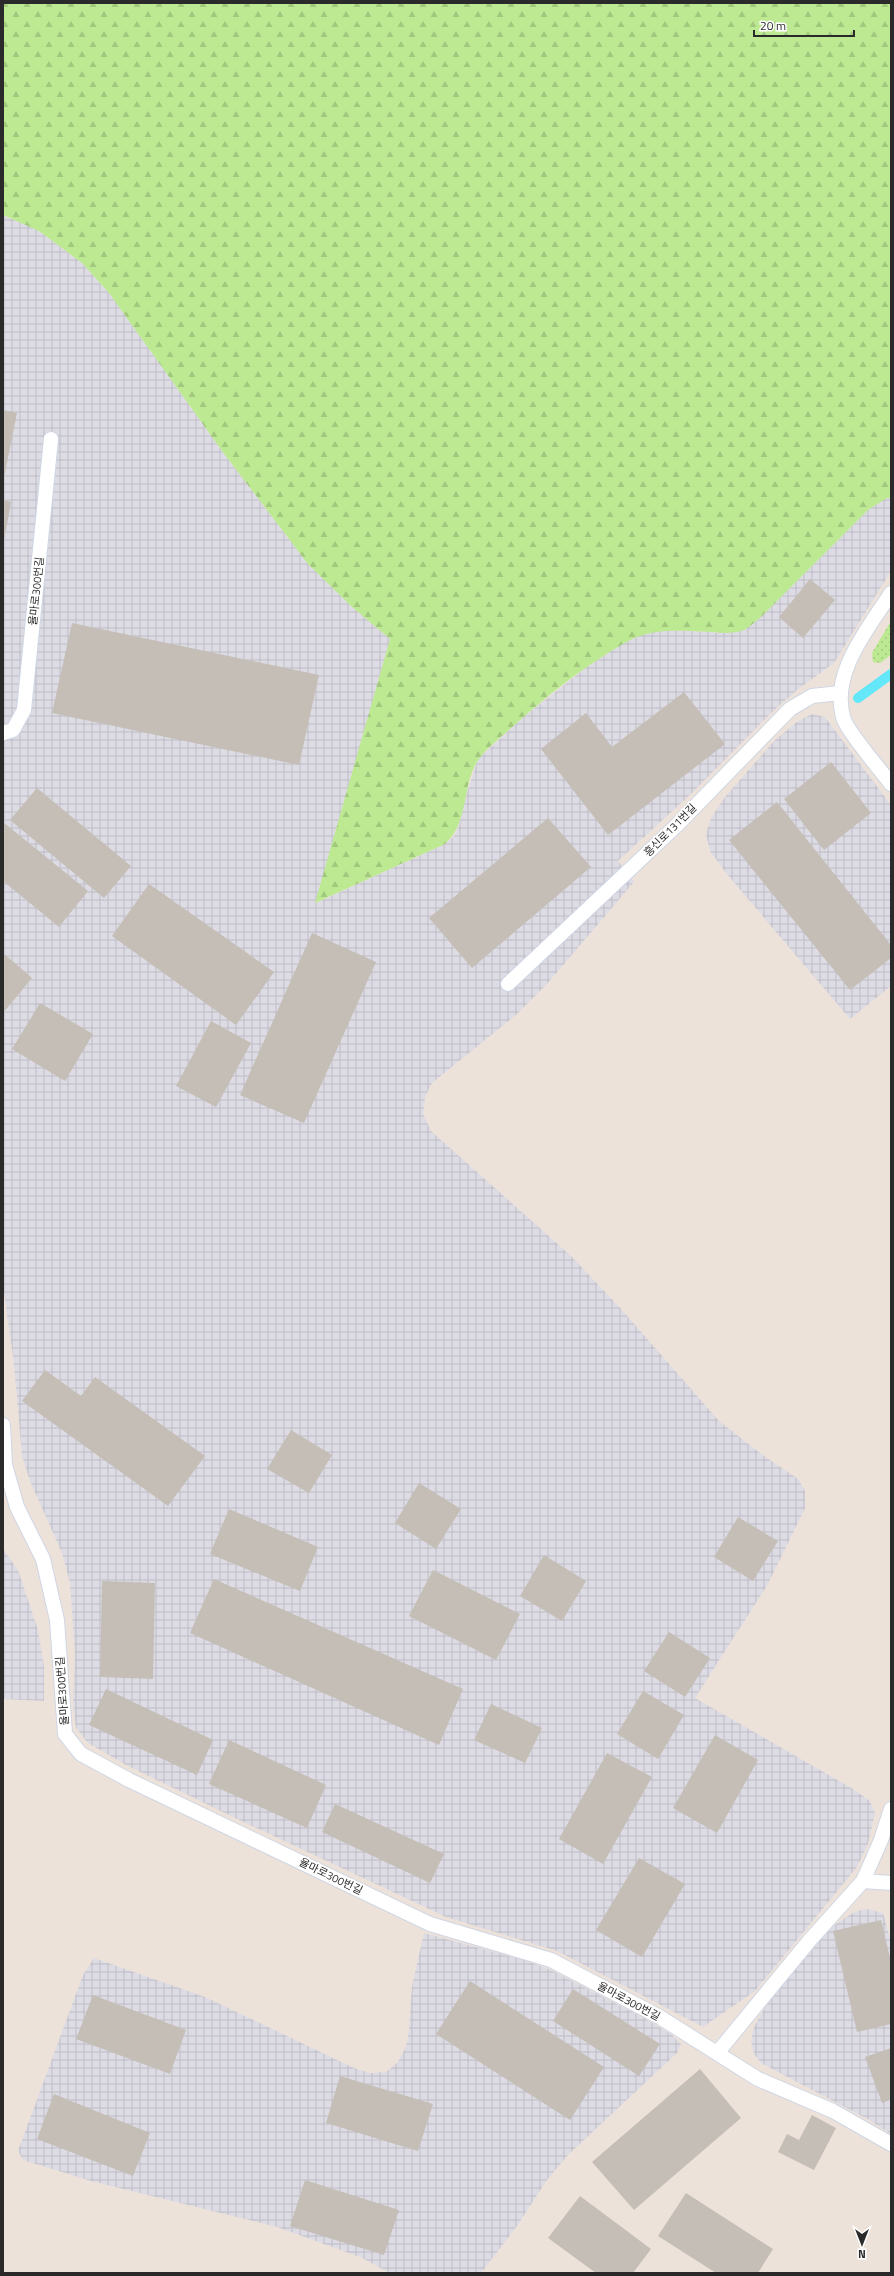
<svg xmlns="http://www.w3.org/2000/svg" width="894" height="2276" viewBox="0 0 894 2276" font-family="'Titillium Web','Noto Sans KR',sans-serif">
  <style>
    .industrial { fill: url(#industrial-grid) }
    .green { fill: url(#green-dots) }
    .forest { fill: url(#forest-firs) }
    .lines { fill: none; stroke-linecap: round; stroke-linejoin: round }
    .stream { stroke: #64e7f9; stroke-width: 10 }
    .building { fill: #c5beb6 }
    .service-casing { stroke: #cfd6e4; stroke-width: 16 }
    .service { stroke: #fff; stroke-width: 14 }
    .labels { text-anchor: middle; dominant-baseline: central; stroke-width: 3.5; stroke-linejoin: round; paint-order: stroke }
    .street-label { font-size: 11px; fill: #2a2a2a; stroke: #fff }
  </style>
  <defs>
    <pattern id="industrial-grid" width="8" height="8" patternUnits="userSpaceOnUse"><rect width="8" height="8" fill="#dddce5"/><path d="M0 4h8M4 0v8" fill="none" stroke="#bebdc5"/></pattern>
    <pattern id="green-dots" width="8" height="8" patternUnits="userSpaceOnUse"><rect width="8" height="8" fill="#bce992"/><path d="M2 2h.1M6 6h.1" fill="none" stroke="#a2c87e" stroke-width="1.8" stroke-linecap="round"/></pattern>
    <pattern id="forest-firs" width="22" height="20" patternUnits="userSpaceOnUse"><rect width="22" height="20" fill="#bce992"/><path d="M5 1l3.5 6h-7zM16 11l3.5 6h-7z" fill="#a2c87e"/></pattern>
  </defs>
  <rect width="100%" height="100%" fill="#ede2da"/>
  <!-- industrial -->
  <path class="industrial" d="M3,215L39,231L82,263L109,293L225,455L308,564L351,606L390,639L316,903L445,844L454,836L459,825L465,798L478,759L522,718L588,666L624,643L644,633L669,630L726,633L744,630L761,617L868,510L887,497L891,498V571L834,663L797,690L772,712L692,793L618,861L634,882L547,984L517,1014L432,1083L425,1097L423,1114L431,1131L571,1256L621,1309L719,1421L764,1456L798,1479L805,1491V1508L768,1584L695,1698L853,1789L870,1801L875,1813L868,1844L857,1867L755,1991L703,2027L557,1951L446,1917L231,1816L126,1765L88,1743L76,1728L73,1703L75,1654L70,1583L62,1553L30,1481L22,1456L14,1364L3,1285Z
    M812,714L825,717L891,805V986L850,1019L726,873L710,851L706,834L711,818L725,797L774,741L798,721Z
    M3,1549L18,1570L38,1630L44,1666V1701L3,1699Z
    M866,1909L883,1913L891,1942V2134L871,2121L761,2063L754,2054L751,2041L754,2027L763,2011L791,1972L829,1929L854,1912Z
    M424,1933L527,1961L551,1970L644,2018L672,2035L681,2044L677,2053L568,2155L547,2180L517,2226L481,2273H390L360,2257L277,2227L91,2181L23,2160L18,2151L83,1975L94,1958L205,1997L354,2068L370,2073L386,2072L398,2062L406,2047L409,2030L412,1986Z"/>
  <!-- green -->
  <path class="green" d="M891,621V655L880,663L873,662L872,653Z"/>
  <!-- forest -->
  <path class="forest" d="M3,3H891V498H887L868,510L761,617C756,621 750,627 744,630C734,634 721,633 711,632C680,631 651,627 623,644C583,667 544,698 510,729C499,739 487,748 479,759C461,784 470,822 445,844L315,903L390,639L351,606L308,564L225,455L109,293L82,263L39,231L3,215Z"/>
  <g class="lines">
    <!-- stream -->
    <path class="stream" d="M858,698L891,674"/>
  </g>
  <!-- building -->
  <path class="building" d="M3,410L17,413L4,478H3Z
    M3,500L11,502L4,541H3Z
    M810,579L835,600L803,638L779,617Z
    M72,623L319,675L299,765L52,713Z
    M684,692L725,744L608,835L541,749L586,713L612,747Z
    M831,762L871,813L824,850L784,799Z
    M37,788L131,866L104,898L10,820Z
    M777,802L891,945V958L850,990L729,840Z
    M548,818L591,867L472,968L429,918Z
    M3,822L88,891L59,927L3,881Z
    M149,884L274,972L236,1025L112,936Z
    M312,933L376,962L304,1123L240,1095Z
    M3,953L32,978L3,1013Z
    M40,1003L93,1034L65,1081L12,1049Z
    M211,1021L251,1043L216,1107L176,1086Z
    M45,1370L81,1396L95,1377L205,1456L168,1506L22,1401Z
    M291,1430L332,1455L309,1493L267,1469Z
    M419,1483L461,1509L436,1549L395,1523Z
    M229,1509L318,1547L300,1591L210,1554Z
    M738,1517L778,1541L753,1581L714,1557Z
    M544,1555L586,1581L562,1621L520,1596Z
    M433,1570L520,1614L496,1660L409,1616Z
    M214,1579L463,1689L439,1745L190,1633Z
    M102,1581L155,1583L153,1679L100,1677Z
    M669,1632L710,1658L685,1697L644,1671Z
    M106,1689L213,1740L197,1775L89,1725Z
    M643,1691L684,1715L658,1759L617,1734Z
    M491,1704L542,1728L525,1763L474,1740Z
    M715,1735L758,1760L717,1833L673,1808Z
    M229,1740L326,1785L307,1828L209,1784Z
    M607,1753L652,1777L603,1864L559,1839Z
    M335,1804L444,1854L430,1883L322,1832Z
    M639,1858L685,1884L642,1957L596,1930Z
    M881,1920L891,1962V2024L857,2032L833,1931Z
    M470,1981L604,2067L570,2120L436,2034Z
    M573,1989L660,2044L639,2076L553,2021Z
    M93,1995L186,2030L170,2074L76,2039Z
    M891,2048V2099L882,2103L865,2057Z
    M700,2069L741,2118L634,2210L592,2162Z
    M340,2076L433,2104L418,2151L326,2123Z
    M54,2094L150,2133L133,2176L37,2139Z
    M812,2115L836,2128L814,2170L778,2152L787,2134L799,2140Z
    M305,2180L399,2210L384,2255L290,2226Z
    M686,2193L773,2249L758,2273H716L658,2236Z
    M580,2196L651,2249L633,2273H596L548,2238Z"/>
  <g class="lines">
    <!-- service casing -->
    <g class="service-casing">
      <path id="service" d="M891,593C868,629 829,674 844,720C850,735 880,769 891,784
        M3,733L13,730L24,710L51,439
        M508,984L676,826L790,709L812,696L840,693
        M3,1425L5,1465L17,1507L43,1559L57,1620L65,1734L81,1754L129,1780L430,1924L551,1960L658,2016L758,2079L833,2111L891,2144
        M863,1881L881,1840L891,1809
        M717,2053L810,1940L863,1881L891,1883"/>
    </g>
    <!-- service -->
    <use href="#service" class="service"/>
  </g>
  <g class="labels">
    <!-- street labels -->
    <g class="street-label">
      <text transform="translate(36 591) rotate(-84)">율마로300번길</text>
      <text transform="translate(670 830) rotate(-45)">흥신로131번길</text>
      <text transform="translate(62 1691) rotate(-94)">율마로300번길</text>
      <text transform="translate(331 1876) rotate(26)">율마로300번길</text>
      <text transform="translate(629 2001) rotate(28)">율마로300번길</text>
    </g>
  </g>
  <!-- border -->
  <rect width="894" height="2276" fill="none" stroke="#2a2a2a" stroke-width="8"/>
  <!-- north arrow -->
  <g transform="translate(862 2244) rotate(180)" stroke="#ffffff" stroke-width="3" paint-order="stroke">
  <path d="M0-3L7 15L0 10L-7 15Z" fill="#2a2a2a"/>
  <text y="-6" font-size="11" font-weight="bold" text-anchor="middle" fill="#2a2a2a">N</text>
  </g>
  <!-- scale -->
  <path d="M754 30v6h100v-6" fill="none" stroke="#2a2a2a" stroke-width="2"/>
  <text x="760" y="30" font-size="12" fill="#2a2a2a" stroke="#ffffff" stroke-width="3" paint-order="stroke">20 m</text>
</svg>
